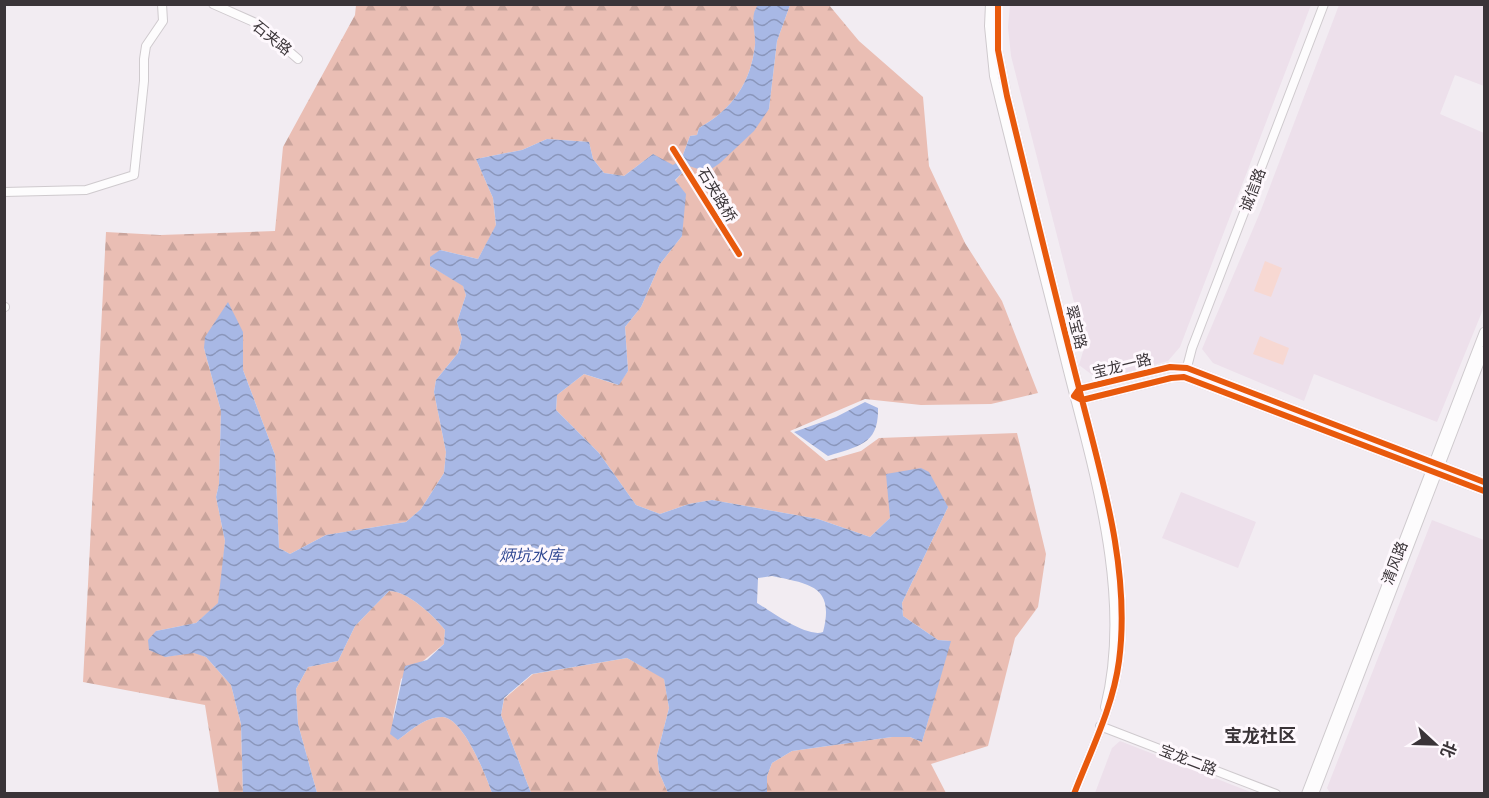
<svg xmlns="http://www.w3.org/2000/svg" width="1489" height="798" viewBox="0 0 1489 798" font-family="'Fira Sans Condensed','Noto Sans SC',sans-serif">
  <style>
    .built { fill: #ede0eb }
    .forest { fill: url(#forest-firs) }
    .garden { fill: #f7d8d2 }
    .water { fill: url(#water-waves); fill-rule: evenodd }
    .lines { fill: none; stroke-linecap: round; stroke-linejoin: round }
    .minor-casing { stroke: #cfcace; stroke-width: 10 }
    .minor { stroke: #fdfcfd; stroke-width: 8 }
    .cycleway-casing { stroke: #fef8fd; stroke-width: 10 }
    .cycleway { stroke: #e8590c; stroke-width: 6 }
    .labels { text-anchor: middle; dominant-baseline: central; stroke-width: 6; stroke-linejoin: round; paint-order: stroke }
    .street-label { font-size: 15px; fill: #3a3438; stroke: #fef8fd }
    .water-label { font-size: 16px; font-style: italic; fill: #304893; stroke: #fef8fd }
    .quarter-label { font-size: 18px; font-weight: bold; fill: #3a3438; stroke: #fef8fd }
  </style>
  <defs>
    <pattern id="forest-firs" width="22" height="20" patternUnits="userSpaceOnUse" patternTransform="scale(1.5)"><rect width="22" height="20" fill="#eabeb4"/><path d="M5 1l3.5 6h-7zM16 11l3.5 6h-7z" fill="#c9a49c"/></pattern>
    <pattern id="water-waves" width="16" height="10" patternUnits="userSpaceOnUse" patternTransform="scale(1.5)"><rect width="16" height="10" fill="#a8b8e5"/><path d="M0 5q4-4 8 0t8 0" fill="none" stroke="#8a96bb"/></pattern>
  </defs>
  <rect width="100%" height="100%" fill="#f2ecf2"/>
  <!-- built -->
  <path class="built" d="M1010,5H1311L1180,347L1168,361L1099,380L1079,365L1085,345L1011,56L1008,27Z
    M1339,5H1484V86L1455,75L1440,114L1484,133V307L1437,422L1314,374L1304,401L1213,363L1202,349L1261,210Z
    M1181,492L1256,522L1238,568L1162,538Z
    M1432,520L1484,540V793H1330L1327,788Z
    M1120,741L1253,793H1095L1112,748Z"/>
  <!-- forest -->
  <path class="forest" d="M356,5H758C750,17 756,31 755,45C751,82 733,109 699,128L697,135L690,136L681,160L673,166L653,154L624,176L604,173L593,159L589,142L547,139L522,150L476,159L493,198L496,226L478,259L440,250L430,266L463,285L466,295L457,322L462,338L458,353L436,380L434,392L446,452L444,473L421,509L406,522L326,535L290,554L279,548L275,455L243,370V332L204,348L221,411L219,484L216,497L225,541L221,588L218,604L196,623L156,631L165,657L194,652L206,657L231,685L241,724L243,793H219L205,705L83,682L106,232L160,235L275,231L283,147L355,15Z
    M790,5H829L859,41L923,97L929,166L965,243L1002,301L1038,393L991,404L921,405L865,399L790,431L826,461L861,451L879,438L1017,433L1046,554L1038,607L1015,638L988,746L931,764L946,793H767V776L772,763L792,751L892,737H910L922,742L950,641L938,640L903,616L902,603L948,507L889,483L890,518L870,537L818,519L712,500L689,504L660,514L636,505L599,453L556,410L557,395L584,374L618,385L628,371L625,327L641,307L660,264L682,236L675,181L689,165L707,172L769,109L777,41Z
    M389,591C408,591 433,615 445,630L444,644L401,679L393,717L398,740C410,731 426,716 443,717C464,719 486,776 492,793H317L298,724L296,689L308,667L338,661L355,626Z
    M627,658L664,678L669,708L657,755L659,772L668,793H531L501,715L504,699L533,674Z"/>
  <!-- garden -->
  <path class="garden" d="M1265,261L1282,268L1271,297L1254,291Z
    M1260,336L1289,348L1283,365L1253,354Z"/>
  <!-- water -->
  <path class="water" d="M758,5H790L777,41L769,109L754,131L720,163L707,172L689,166L675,180L686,194L682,236L660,264L641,307L625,327L628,371L619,385L584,374L557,395L556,410L599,453L636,505L660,514L689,504L712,500L818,519L870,537L890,518L886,474L921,468L929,472L948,507L902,603L903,616L938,640L951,641L922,742L910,737H892L792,751L772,763L767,776V793H668L659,772L657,755L669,708L664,679L627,658L532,674L504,698L501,715L531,793H492C486,776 464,719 443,717C426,716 410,731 398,740L390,734L405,666L427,660L444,644L445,630C433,615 408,591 389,591L355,626L338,661L308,667L296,689L298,724L317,793H243L241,724L231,685L206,657L194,653L165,657L149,650L148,640L156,631L196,623L218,603L225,541L216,497L219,484L221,411L204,348L205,337L228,302L243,332V370L275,455L279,548L290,554L326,535L406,522L421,509L444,473L446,452L434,392L436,380L458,353L462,338L457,322L466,295L463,286L430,266V257L440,250L478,259L496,225L493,198L476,159L522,150L547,139L589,142L593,159L604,173L624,176L653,154L673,165L681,160L690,136L697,135L699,128C733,109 751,82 755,45C756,31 749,16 758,5ZM772,576C810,584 835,586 823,632C807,638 772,612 757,603L758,578Z
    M865,402L878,408C879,445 858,446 828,456L794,432L836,417Z"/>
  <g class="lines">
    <!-- minor casing -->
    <g class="minor-casing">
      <path id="minor" d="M213,4L256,23L298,59
        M990,4L989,26L994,76C1017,172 1042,267 1066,363C1093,471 1133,596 1105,707
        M998,4V50L1007,96C1031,194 1054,291 1079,388C1101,475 1131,570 1119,661C1113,707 1091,750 1074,794
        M4,192L86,190L134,175L144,81V59L146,46L163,21L162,4
        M4,307H5
        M1186,371L1192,348L1324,4
        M1484,482L1187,368L1170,367L1079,389L1074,396L1082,400L1171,378L1184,377L1484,491
        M1100,726L1276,794
        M1306,794L1484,332
        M1314,794L1484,351"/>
    </g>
    <!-- minor -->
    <use href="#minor" class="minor"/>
    <!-- cycleway casing -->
    <g class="cycleway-casing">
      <path id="cycleway" d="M998,4V50L1007,96C1031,194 1054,291 1079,388C1101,475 1131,570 1119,661C1113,707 1091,750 1074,794
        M673,149L739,254
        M1484,482L1187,368L1170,367L1079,389L1074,396L1082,400L1171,378L1184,377L1484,491"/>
    </g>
    <!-- cycleway -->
    <use href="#cycleway" class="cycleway"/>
  </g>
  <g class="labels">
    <!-- street labels -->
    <g class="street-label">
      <text transform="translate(272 38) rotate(39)">石夹路</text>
      <text transform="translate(1253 190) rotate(-69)">诚信路</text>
      <text transform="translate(717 195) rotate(59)">石夹路桥</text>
      <text transform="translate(1076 327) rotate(76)">翠宝路</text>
      <text transform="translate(1122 366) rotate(-14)">宝龙一路</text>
      <text transform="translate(1395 563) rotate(-69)">清风路</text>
      <text transform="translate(1188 760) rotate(21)">宝龙二路</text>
    </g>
    <!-- water labels -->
    <g class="water-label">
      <text x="531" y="555">炳坑水库</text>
    </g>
    <!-- quarter labels -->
    <g class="quarter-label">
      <text x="1260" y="736">宝龙社区</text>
    </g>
  </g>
  <!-- border -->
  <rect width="1489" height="798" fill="none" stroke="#3a3438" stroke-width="12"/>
  <!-- north arrow -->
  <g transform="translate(1435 744) rotate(112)" stroke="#fef8fd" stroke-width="4.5" paint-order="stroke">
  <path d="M0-4.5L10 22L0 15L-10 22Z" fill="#3a3438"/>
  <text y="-9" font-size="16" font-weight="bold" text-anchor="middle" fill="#3a3438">北</text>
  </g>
</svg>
